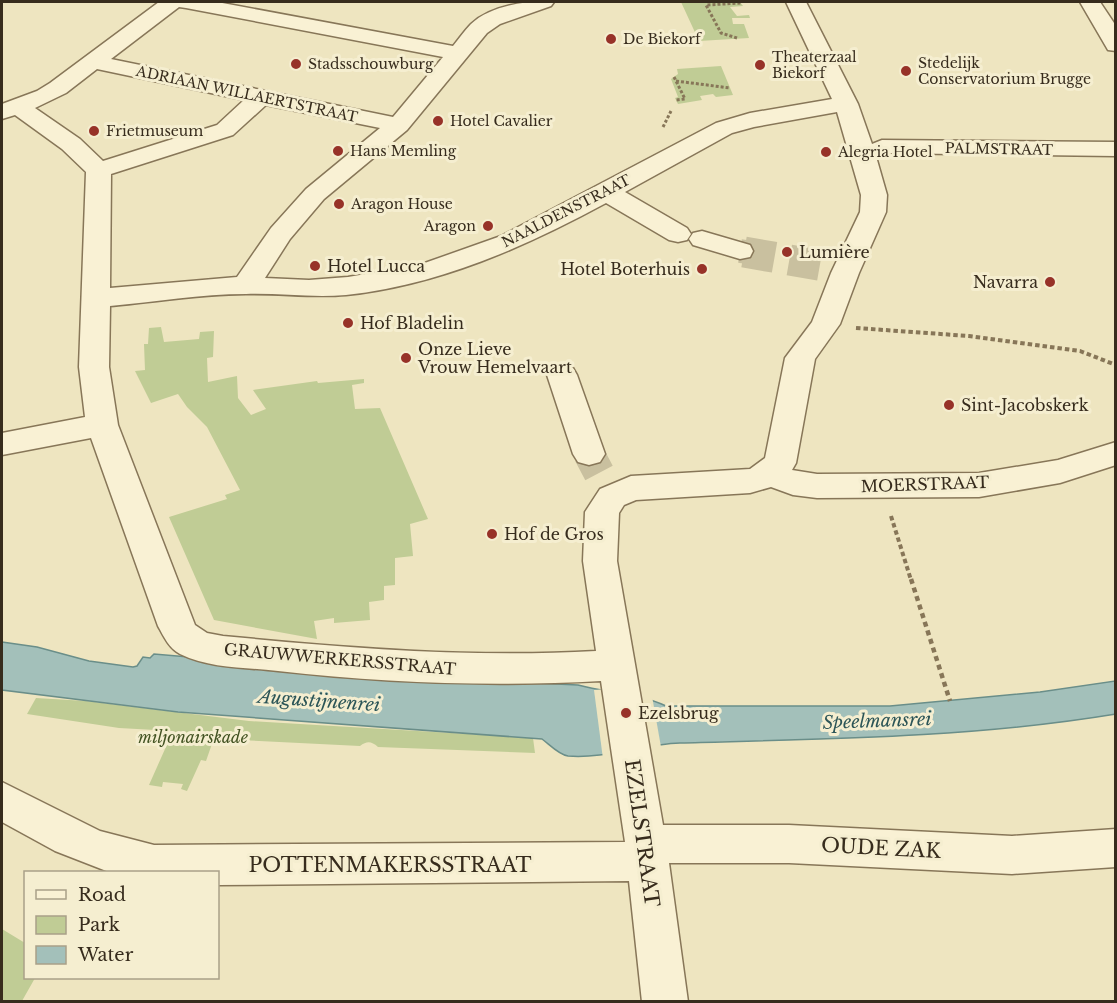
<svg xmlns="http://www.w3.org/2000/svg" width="1117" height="1003" viewBox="0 0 1117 1003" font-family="'Libre Baskerville',serif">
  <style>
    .green { fill: #c0cc95 }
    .water { fill: #a3c0ba; stroke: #6a8e89; stroke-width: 1.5 }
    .pier { fill: #eee5c0 }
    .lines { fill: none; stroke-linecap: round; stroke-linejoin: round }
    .minor-tunnel-far1 { stroke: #c9c09f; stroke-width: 24; stroke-dasharray: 24 12; stroke-linecap: butt }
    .minor-tunnel { stroke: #c9c09f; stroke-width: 31; stroke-dasharray: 31 15; stroke-linecap: butt }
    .minor-casing { stroke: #877658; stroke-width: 3 }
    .path-far2 { stroke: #877658; stroke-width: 3; stroke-dasharray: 3 2; stroke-linecap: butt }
    .path-far1 { stroke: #877658; stroke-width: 4; stroke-dasharray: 4.5 3; stroke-linecap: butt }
    .path { stroke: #877658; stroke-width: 4.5; stroke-dasharray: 5 4; stroke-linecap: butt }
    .minor { fill: #f9f1d4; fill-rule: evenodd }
    .poi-dot { fill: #973228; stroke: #f5eed0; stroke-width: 2 }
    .labels { text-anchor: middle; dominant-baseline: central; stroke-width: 6; stroke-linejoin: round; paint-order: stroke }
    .far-poi-label { font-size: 14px; fill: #372c1d; stroke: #f5eed0; text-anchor: start }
    .far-street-label { font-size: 14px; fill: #372c1d; stroke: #f5eed0 }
    .poi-label { font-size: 16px; fill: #372c1d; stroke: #f5eed0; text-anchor: start }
    .street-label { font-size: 16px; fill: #372c1d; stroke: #f5eed0 }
    .park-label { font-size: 16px; font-style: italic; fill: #435323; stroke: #f5eed0 }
    .water-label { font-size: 18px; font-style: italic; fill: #2c5557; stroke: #f5eed0 }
    .near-street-label { font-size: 20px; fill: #372c1d; stroke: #f5eed0 }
  </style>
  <rect width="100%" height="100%" fill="#eee5c0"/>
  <!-- green -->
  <path class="green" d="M681,2H740L743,6L730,7L737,16L749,15L750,18H732L733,24H744L749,38L699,41Z
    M721,66L733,95L716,97L713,94L700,96L702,100L678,104L675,98L678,97L671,79L678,74L677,69Z
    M161,327L164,342L199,339L200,332L214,331L213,357L207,358L208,382L237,376L238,398L251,415L266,409L253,390L317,381L318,383L364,379V383L352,385L355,409L380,408L428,519L410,524L413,556L395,558V585L384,586V600L369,602L370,620L334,623V618L314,621L317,639L214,620L169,517L227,499L225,495L240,490L207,427L187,407L178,394L151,403L135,371L145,370L144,344H148L149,328Z
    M36,698L86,701L249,721L533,738L535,753L378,747C371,741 367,741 360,746L239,740L240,737L223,735L222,738H214L206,761L201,760L187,791L181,789L183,784L163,782L162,787L149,785L173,731L119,728L27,714Z
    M2,929L25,943L26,978H35L22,1001H2Z"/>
  <!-- water -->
  <path class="water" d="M2,642L37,647L89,661L133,667L137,666L143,657L150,658L154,654L444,679L578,685C608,693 639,693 666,706H890L1040,692L1115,681L1116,714C971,738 826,739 680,743C642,744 606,759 568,756C559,755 549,744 542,739L178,712L2,690Z"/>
  <!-- pier -->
  <path class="pier" d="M606,689L652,696L661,747L603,759L594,690Z"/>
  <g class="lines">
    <!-- minor-tunnel-far1 -->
    <path class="minor-tunnel-far1" d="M740,251L753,253"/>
    <!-- minor-tunnel -->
    <path class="minor-tunnel" d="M744,252L824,266
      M589,454L599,473"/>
    <!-- minor casing -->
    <g class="minor-casing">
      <path id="minor" d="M159,2H217L453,46C459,39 464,31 471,24C491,5 529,0 554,2L551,6L500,24L487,33L407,130L324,199L290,239L265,278L309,280L348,277L419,265L501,236L716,123L750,113L832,99L786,2H806L858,104L872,144L882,140L1116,142V156L875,153L887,195L886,212L859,273L840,324L815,359L796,463L792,470L817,474L979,473L1058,460L1116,442V465L1060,483L979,497L817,498L793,495L771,487L750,493L636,500L624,505L619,513L617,561L663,825H789L1012,836L1116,829V867L1012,874L789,863H669L688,1002H642L629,881L218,885V872H109L55,851L2,822V782L100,831L154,845L625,842L601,681C493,687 385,683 278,671C245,667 211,669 180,654C169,648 164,637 158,626L91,438L2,455V433L85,417L79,367L86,172L62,149L15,115L2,119V104L37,91L50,83ZM179,7L186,8L443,57L393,117L111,59ZM97,69L244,100L217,125L103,161L80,139L35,108L66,93ZM266,105L380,128L306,189L271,228L237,277L110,288L111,174L233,135ZM837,112L861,195L860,212L831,273L812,322L785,358L765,458L750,469L631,476L600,489L585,512L583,561L596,651C471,658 348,648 223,636L207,633L195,625L118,425L109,367L110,306C155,302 201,294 246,294C280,293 312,298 346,295C439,285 525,247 606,203L669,240L678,242L687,240L691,234L687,228L625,192L732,133L754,127Z
        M1080,2H1100L1116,26V51L1108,50Z
        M702,231L750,245L753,251L750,257L740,259L693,245L689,239L693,233Z
        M562,365L573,368L577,375L605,454L600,462L589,465L578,462L573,454L547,375L551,368Z"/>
    </g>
    <!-- path-far2 -->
    <path class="path-far2" d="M737,38L721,33L706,5L741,3
      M674,77L685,99L676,100
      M676,81L730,88
      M663,127L671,111"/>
    <!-- path-far1 -->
    <path class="path-far1" d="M856,328L969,336L1080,351L1116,365
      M891,516L911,580"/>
    <!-- path -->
    <path class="path" d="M911,579L950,701"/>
    <!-- minor -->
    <use href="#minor" class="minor"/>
  </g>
  <!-- markers -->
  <g class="poi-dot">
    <circle cx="611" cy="39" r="6"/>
    <circle cx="296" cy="64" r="6"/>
    <circle cx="760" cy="65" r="6"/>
    <circle cx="906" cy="71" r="6"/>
    <circle cx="438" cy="121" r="6"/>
    <circle cx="94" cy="131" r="6"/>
    <circle cx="338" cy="151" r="6"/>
    <circle cx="826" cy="152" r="6"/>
    <circle cx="339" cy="204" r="6"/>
    <circle cx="488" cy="226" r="6"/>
    <circle cx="787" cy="252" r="6"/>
    <circle cx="315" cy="266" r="6"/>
    <circle cx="702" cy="269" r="6"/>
    <circle cx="1050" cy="282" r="6"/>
    <circle cx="348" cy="323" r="6"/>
    <circle cx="406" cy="358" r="6"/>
    <circle cx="949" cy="405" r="6"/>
    <circle cx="492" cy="534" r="6"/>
    <circle cx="626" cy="713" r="6"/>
  </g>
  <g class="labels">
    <!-- far-poi labels -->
    <g class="far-poi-label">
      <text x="623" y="39">De Biekorf</text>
      <text x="772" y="57">Theaterzaal<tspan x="772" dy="16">Biekorf</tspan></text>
      <text x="918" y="63">Stedelijk<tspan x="918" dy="16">Conservatorium Brugge</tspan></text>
      <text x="308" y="64">Stadsschouwburg</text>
      <text x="450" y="121">Hotel Cavalier</text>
      <text x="106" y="131">Frietmuseum</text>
      <text x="350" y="151">Hans Memling</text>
      <text x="838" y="152">Alegria Hotel</text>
      <text x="351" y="204">Aragon House</text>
      <text x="476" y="226" text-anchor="end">Aragon</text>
    </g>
    <!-- far-street labels -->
    <g class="far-street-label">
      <text transform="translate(247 94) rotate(12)">ADRIAAN WILLAERTSTRAAT</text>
      <text transform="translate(999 149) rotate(1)">PALMSTRAAT</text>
      <text transform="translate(566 211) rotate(-27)">NAALDENSTRAAT</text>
    </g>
    <!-- poi labels -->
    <g class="poi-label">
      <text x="799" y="252">Lumière</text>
      <text x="327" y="266">Hotel Lucca</text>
      <text x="690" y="269" text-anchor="end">Hotel Boterhuis</text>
      <text x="1038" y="282" text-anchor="end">Navarra</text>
      <text x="360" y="323">Hof Bladelin</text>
      <text x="418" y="349">Onze Lieve<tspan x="418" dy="18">Vrouw Hemelvaart</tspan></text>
      <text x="961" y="405">Sint-Jacobskerk</text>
      <text x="504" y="534">Hof de Gros</text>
      <text x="638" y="713">Ezelsbrug</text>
    </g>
    <!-- street labels -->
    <g class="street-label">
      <text transform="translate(925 484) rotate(-2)">MOERSTRAAT</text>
      <text transform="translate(340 659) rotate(5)">GRAUWWERKERSSTRAAT</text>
    </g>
    <!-- park labels -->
    <g class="park-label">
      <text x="193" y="737">miljonairskade</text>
    </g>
    <!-- water labels -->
    <g class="water-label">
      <text transform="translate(319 701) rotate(4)">Augustijnenrei</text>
      <text transform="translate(877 721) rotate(-2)">Speelmansrei</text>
    </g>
    <!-- near-street labels -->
    <g class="near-street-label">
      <text transform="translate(642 833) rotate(82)">EZELSTRAAT</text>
      <text transform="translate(881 848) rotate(3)">OUDE ZAK</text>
      <text x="390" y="865">POTTENMAKERSSTRAAT</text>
    </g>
  </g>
  <!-- border -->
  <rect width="1117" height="1003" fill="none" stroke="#372c1d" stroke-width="6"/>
  <!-- legend -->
  <rect x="24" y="871" width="195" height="108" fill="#f5eed0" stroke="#a9a088" stroke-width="1.5"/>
  <rect x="36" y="890" width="30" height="9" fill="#f9f1d4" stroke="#a9a088" stroke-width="1.5"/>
  <text x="78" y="901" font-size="18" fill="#372c1d">Road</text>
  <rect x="36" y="916" width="30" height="18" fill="#c0cc95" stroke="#a9a088" stroke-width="1.5"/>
  <text x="78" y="931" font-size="18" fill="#372c1d">Park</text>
  <rect x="36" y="946" width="30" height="18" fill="#a3c0ba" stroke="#a9a088" stroke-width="1.5"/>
  <text x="78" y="961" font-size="18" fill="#372c1d">Water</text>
</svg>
